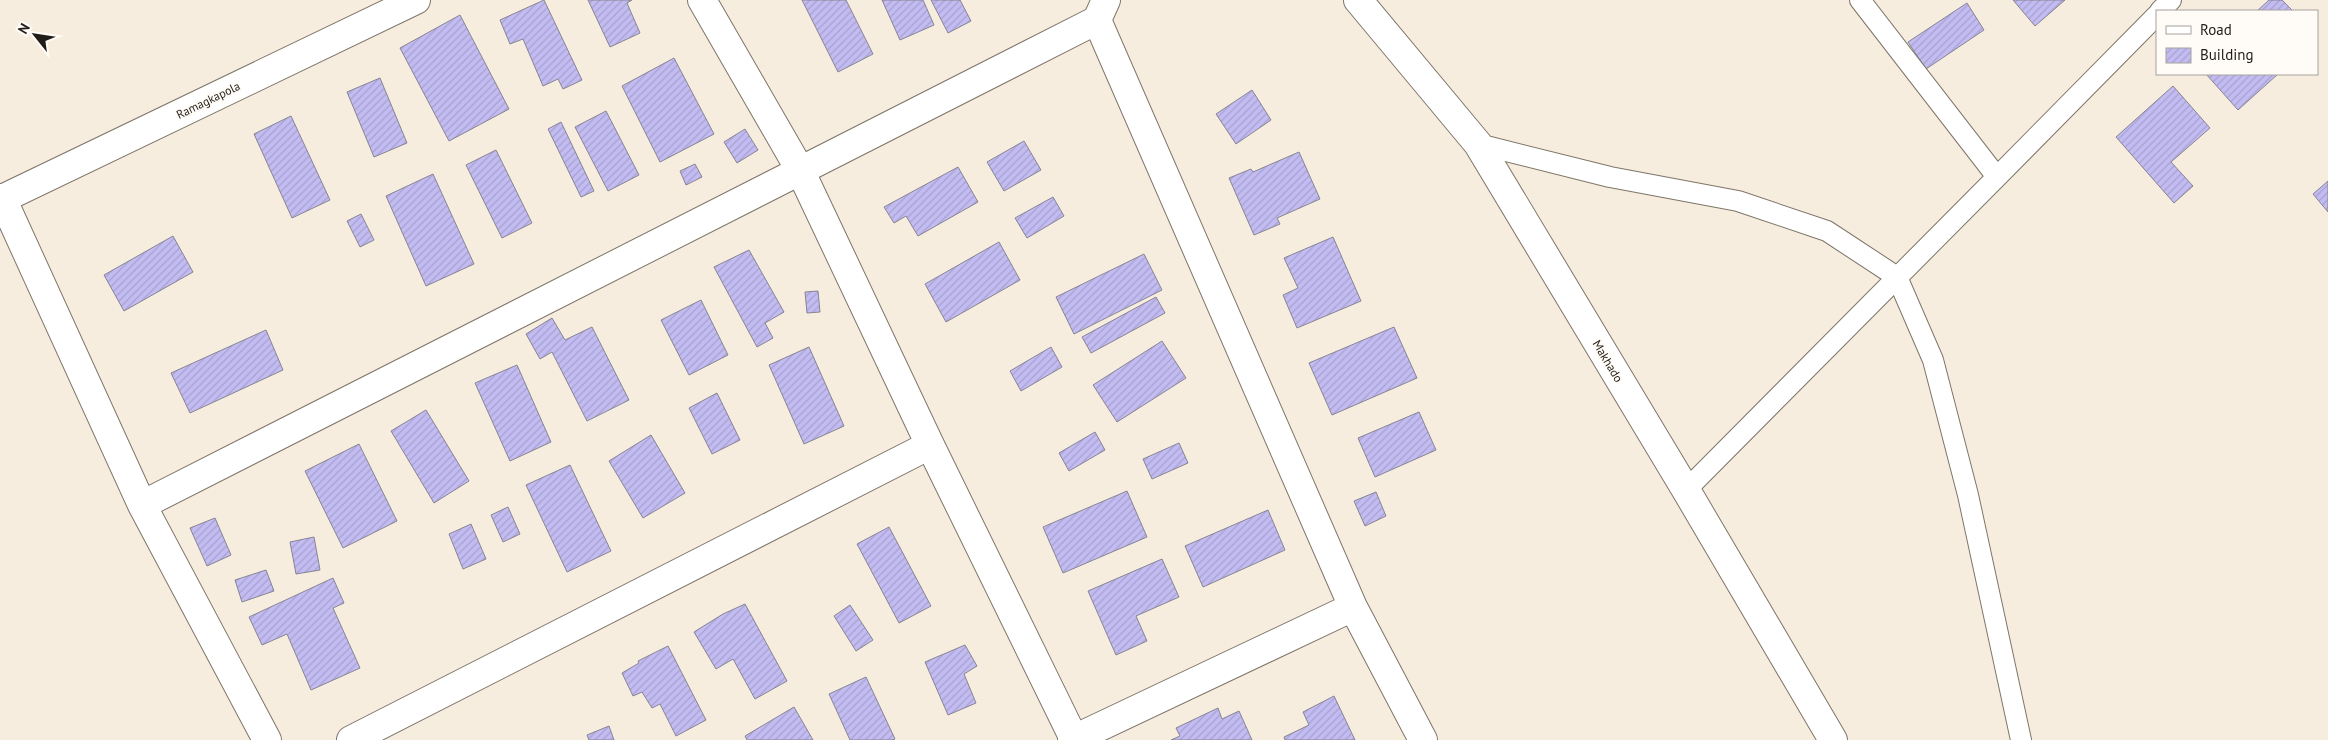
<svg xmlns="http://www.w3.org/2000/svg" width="2328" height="740" viewBox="0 0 2328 740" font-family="'PT Sans',sans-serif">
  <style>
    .building { fill: url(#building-hatch); stroke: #868492 }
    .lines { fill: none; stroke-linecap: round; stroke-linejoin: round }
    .service-casing { stroke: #7e7569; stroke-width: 22 }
    .minor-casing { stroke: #7e7569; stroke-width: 30 }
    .tertiary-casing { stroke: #7e7569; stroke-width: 30 }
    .service { stroke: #fff; stroke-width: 20 }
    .minor { stroke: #fff; stroke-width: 28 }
    .tertiary { stroke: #fff; stroke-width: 28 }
    .labels { text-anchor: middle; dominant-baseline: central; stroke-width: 4; stroke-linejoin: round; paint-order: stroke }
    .street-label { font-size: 12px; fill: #201c17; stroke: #fffbf6 }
  </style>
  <defs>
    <pattern id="building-hatch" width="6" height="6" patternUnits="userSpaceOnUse" patternTransform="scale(1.25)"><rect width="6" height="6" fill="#c3bcf2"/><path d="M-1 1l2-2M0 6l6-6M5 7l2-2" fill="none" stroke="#a7a1cf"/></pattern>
  </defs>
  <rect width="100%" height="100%" fill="#f7eddf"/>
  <!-- building -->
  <path class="building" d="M544,0L582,80L563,89L558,79L543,86L523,39L510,44L500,20Z
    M588,0H632L627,3L640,33L610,47Z
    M802,0H846L873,54L838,72Z
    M882,0H923L934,25L900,40Z
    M931,0H960L971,21L948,33Z
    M2013,0H2065L2035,26Z
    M2269,0H2282L2293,11H2257Z
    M1967,3L1984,30L1926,69L1908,42Z
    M460,15L509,109L449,141L400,48Z
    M674,58L714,134L660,162L622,86Z
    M2206,74H2278L2238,110Z
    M380,78L407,143L374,157L347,92Z
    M2173,86L2210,128L2171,162L2193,186L2174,203L2116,137Z
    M1252,90L1271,120L1236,144L1216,114Z
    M606,111L639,175L608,191L575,127Z
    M291,116L330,200L292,218L254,134Z
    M561,122L594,191L581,197L548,129Z
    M745,129L758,150L737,163L724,142Z
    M1024,141L1041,170L1004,191L987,162Z
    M496,150L532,223L502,238L466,165Z
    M1299,152L1320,199L1277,218L1280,224L1254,235L1229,178L1251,169L1253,172Z
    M695,164L702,177L686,185L680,171Z
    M958,167L978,202L918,236L906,216L894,223L884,207Z
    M433,174L474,264L426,286L386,196Z
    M2328,181V212L2313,194Z
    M1053,197L1064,216L1027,238L1015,218Z
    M361,214L374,240L360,247L347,221Z
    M173,236L193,272L124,311L104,275Z
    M1333,237L1361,301L1297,328L1283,295L1298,288L1284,258Z
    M999,242L1020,280L946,322L925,284Z
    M749,250L784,312L765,323L773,338L757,347L714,267Z
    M1144,254L1162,290L1074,334L1056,297Z
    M818,291L820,312L807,313L805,292Z
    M1156,297L1165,313L1091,353L1082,337Z
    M701,300L728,355L689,375L661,320Z
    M552,318L565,340L592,327L629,400L587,421L552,352L540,359L526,334Z
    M1394,327L1417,378L1332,415L1309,363Z
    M266,330L283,370L190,413L171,373Z
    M1162,341L1186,378L1117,422L1093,385Z
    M809,347L844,426L804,444L769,365Z
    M1051,347L1062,367L1021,391L1010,371Z
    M517,365L551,442L510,461L475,383Z
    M717,393L740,440L712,454L689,408Z
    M426,410L469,481L434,503L391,431Z
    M1419,412L1436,450L1375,477L1358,438Z
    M1095,432L1105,450L1069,471L1059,453Z
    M651,435L685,493L643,518L609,461Z
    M1179,443L1188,463L1152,479L1143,459Z
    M359,444L397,521L343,548L305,471Z
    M570,465L611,551L567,572L526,485Z
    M1127,491L1147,537L1063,573L1043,527Z
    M1376,492L1386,516L1365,526L1354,501Z
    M508,507L520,534L503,542L491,515Z
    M1268,510L1285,550L1203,587L1185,546Z
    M215,518L231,555L207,566L190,528Z
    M471,524L486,559L463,569L449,534Z
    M889,527L931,606L899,623L857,544Z
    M314,537L320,570L296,574L290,542Z
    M1162,559L1179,597L1136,616L1147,641L1116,655L1088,591Z
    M266,570L274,591L242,602L235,580Z
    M333,578L344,603L333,608L360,668L311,690L287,634L262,645L249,617Z
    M745,604L787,681L755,699L733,659L716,669L694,632L723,614Z
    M850,605L873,640L856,651L834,616Z
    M965,645L977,666L964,674L976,703L948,715L925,662Z
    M668,646L706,720L676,736L660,704L652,708L642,692L633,696L622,673L639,663L638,661Z
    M866,677L895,739L892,740H850L829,694Z
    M1334,696L1355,740H1285L1284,737L1309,725L1303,712Z
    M794,707L813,740H747L745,736Z
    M1218,708L1222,719L1239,711L1252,740H1171L1180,736L1176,728Z
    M609,726L614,740H589L587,735Z"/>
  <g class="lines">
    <!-- service casing -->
    <g class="service-casing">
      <path id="service" d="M1860,0L1997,177L2157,15
        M2160,11L2171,0
        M1478,144L1610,177L1738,201L1827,231L1897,277L1933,360L1968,495L2021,740
        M1686,490L1997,177"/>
    </g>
    <!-- minor casing -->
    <g class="minor-casing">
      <path id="minor" d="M702,0L800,170L930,445L1074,739
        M1106,0L1097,20L1353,607L1423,740
        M2,198L142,505
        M267,740L142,505L1097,20
        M351,740L930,445
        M1072,740L1353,607"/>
    </g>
    <!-- tertiary casing -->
    <g class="tertiary-casing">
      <path id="tertiary" d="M1358,0L1478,144L1686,490L1833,740
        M0,200L416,0"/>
    </g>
    <!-- service -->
    <use href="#service" class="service"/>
    <!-- minor -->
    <use href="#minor" class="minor"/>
    <!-- tertiary -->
    <use href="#tertiary" class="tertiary"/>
  </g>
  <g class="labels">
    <!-- street labels -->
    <g class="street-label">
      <text transform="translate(208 100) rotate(-26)">Ramagkapola</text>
      <text transform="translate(1608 361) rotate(59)">Makhado</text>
    </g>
  </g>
  <!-- legend -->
  <rect x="2156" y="10" width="162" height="65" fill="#fffbf6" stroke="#a6a29d"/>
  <rect x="2166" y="26" width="25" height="8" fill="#ffffff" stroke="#a6a29d"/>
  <text x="2200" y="35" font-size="15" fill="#201c17">Road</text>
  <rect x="2166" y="48" width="25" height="15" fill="url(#building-hatch)" stroke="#a6a29d"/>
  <text x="2200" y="60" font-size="15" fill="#201c17">Building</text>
  <!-- north arrow -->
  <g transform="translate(35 35) rotate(300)" stroke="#fffbf6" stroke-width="4" paint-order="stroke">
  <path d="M0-4L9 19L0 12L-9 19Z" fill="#201c17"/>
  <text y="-8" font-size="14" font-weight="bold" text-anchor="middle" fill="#201c17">N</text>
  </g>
</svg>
